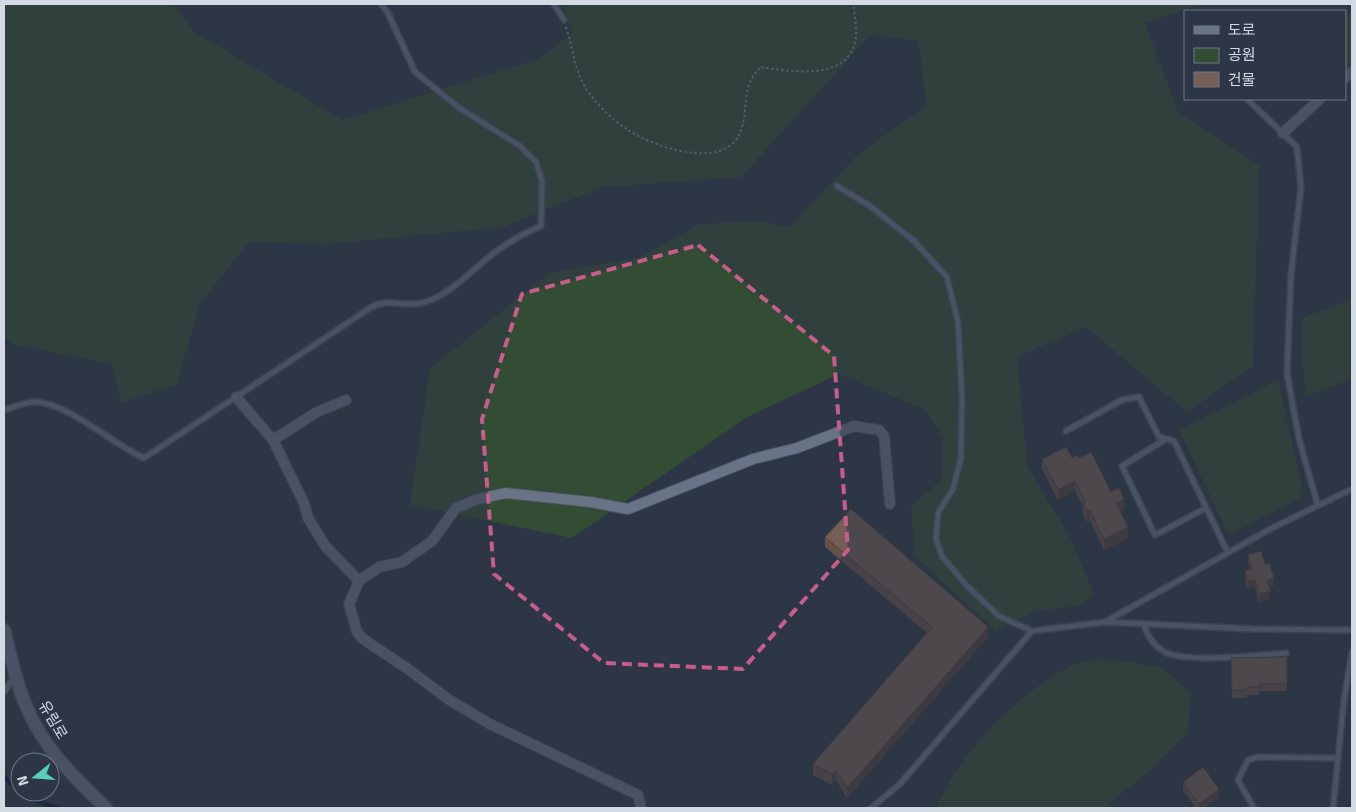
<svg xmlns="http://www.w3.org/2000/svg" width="1356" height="812" viewBox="0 0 1356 812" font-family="Signika,'Noto Sans KR',sans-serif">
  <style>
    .green { fill: #324d33 }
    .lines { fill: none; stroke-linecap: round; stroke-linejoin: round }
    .stream { stroke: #06173c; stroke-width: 4 }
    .lane-casing { stroke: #4a5360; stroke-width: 8 }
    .street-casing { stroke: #4a5360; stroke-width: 12 }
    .secondary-casing { stroke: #4a5360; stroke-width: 15 }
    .path { stroke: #818996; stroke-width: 2; stroke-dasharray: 2.5 2.5; stroke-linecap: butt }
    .lane { stroke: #687385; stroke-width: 5 }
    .street { stroke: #687385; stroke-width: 10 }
    .secondary { stroke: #687385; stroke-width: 12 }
    .wall { fill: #645149 }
    .shaded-wall { fill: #51423c }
    .building { fill: #745e55; stroke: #51423c }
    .marked { fill: none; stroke: #c85c8b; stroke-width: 4; stroke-dasharray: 10 6; stroke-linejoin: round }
    .labels { text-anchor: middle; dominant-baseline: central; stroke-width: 5; stroke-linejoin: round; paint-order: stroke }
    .street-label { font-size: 15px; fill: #d3dae4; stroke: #2d3646 }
  </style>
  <rect width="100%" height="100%" fill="#2d3646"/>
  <!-- green -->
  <path class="green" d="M4,4H173L194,32L342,120L539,59L572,33L562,4H1202L1145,23L1178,112L1259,165L1253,366L1187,412L1086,327L1017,357L1027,466L1068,534L1094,595L1077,606L1036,611L996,631L915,556L911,507L942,479L943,438L926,410L839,374L747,417L572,538L410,505L430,368L550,273L639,258L699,224L759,221L790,227L857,155L927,105L918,41L870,35L741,177L602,187L503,227L327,244L249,242L199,305L177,384L121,403L112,364L16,345L4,339Z
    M1345,13L1352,15V80L1345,76Z
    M1352,299V379L1306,396L1302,356V318Z
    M1278,380L1304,496L1229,535L1179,430Z
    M1121,661L1163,668L1191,694L1187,733L1150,771L1109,803L1111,808H937C958,754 1024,685 1079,663C1090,658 1108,661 1121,661Z"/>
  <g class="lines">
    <!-- stream -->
    <path class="stream" d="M4,776C21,798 33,801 59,808"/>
    <!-- lane casing -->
    <g class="lane-casing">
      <path id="lane" d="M554,4L564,20
        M1247,99L1297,147L1301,187L1291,274L1287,373L1299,439L1318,506
        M837,186L870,206L914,241L947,277L958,322L962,400L961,458L953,489L938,513L936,539L942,556L966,585L999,616L1032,631L1105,622L1272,528L1352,489
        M4,410C13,408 24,402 34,402C65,401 114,445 144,458L370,308C391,296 404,309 426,302C452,293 473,269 494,253C508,242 525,233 541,226L542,181L536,162L520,146L458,107L415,72L388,13L381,4
        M1066,431L1122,400L1139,397L1159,437L1174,441L1228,553
        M1166,439L1122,466L1155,535L1206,508
        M1105,622L1253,629L1352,630
        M1143,624C1148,635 1152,644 1163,651C1183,664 1259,655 1286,653
        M4,692L14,677
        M871,808L900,784L1032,631
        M1254,808L1238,780L1248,760L1258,757L1338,758
        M1333,808L1344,699L1352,652"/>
    </g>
    <!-- street casing -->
    <g class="street-casing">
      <path id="street" d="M1345,78L1352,72
        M1283,133L1320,99
        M236,397L273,440L304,503L308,518L326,547L359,581
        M273,440L317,412L346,400
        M641,808L638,795L490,724L448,699L408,669L363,639L357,632L349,604L359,581L379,567L402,562L432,541L456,508L478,499L506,493L590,502L628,509L753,459L797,448L854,426L879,430L884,436L890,504"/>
    </g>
    <!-- secondary casing -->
    <g class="secondary-casing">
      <path id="secondary" d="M4,630C11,656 16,684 27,708C44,749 75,778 106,808"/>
    </g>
    <!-- path -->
    <path class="path" d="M566,27C573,48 574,69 586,89C596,103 612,120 627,129C649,145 703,163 728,147C751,132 741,100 751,80C753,75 758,71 760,67C788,71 846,82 855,42C858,31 854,15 854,4"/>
    <!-- lane -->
    <use href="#lane" class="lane"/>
    <!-- street -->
    <use href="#street" class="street"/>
    <!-- secondary -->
    <use href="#secondary" class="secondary"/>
  </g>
  <!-- wall -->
  <path class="wall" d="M1072,458H1079L1111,492L1124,509L1120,511L1128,538L1104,550L1090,520L1087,522L1083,514V506L1075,491L1058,500L1042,469V459Z
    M825,537L988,637L847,798L836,780L832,785L813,775V764L927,633L825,547Z
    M1248,555L1265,564L1274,586L1269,587L1270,599L1259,602L1255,587L1248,589L1245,579V571L1250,569L1248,563Z
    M1287,657V691H1259V695H1247V698H1232L1231,658Z
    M1183,782L1219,797L1203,808H1196L1183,790Z"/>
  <!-- shaded-wall -->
  <path class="shaded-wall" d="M1075,481V491L1058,500V490Z
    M1124,499V509L1116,513V503Z
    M1090,510V520L1087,522V511Z
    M1128,527V538L1104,550V539Z
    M1274,578V586L1267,588V580Z
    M1255,580V587L1248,589V581Z
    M1270,591V599L1259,602V594Z
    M988,627V637L847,798V788Z
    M836,770V780L832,785V774Z
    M1219,789V797L1203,808H1199V804Z"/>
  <!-- building -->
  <path class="building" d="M1066,447L1072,458L1077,455L1079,458L1091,452L1111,492L1119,488L1124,499L1116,503L1128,527L1104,539L1090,510L1087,511L1083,503L1086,502L1075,481L1058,490L1042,459Z
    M851,509L988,627L847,788L836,770L832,774L813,764L932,627L825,537Z
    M1261,551L1265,564L1269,563L1274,578L1267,580L1270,591L1259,594L1255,580L1248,581L1245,571L1252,569L1248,555Z
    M1287,657V683L1259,684V687H1247V690H1232L1231,658Z
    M1203,767L1219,789L1199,804L1183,782Z"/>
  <!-- marked area -->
  <path d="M0 0H1356V812H0ZM698,245L834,356L848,550L743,669L604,663L494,574L482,419L522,294Z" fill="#2d3646" fill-opacity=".55" fill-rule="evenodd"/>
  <path class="marked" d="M698,245L834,356L848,550L743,669L604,663L494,574L482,419L522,294Z"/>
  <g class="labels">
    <!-- street labels -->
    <g class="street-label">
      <text transform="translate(53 720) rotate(60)">유림로</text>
    </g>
  </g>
  <!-- border -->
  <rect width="1356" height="812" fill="none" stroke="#d3dae4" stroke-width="10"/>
  <!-- legend -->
  <rect x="1184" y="10" width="162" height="90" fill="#2d3646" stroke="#6f7885"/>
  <rect x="1194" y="26" width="25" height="8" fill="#687385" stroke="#6f7885"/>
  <text x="1228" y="35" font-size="15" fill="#d3dae4">도로</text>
  <rect x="1194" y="48" width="25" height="15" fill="#324d33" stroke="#6f7885"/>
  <text x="1228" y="60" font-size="15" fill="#d3dae4">공원</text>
  <rect x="1194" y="72" width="25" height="15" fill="#745e55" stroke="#6f7885"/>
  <text x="1228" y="85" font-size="15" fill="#d3dae4">건물</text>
  <!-- north arrow -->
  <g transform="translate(35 777) rotate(253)"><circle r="24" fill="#2d3646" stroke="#6f7885"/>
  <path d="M0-4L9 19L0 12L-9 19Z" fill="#59cebe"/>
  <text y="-8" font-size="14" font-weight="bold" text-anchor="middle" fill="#d3dae4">N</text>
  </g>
</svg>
